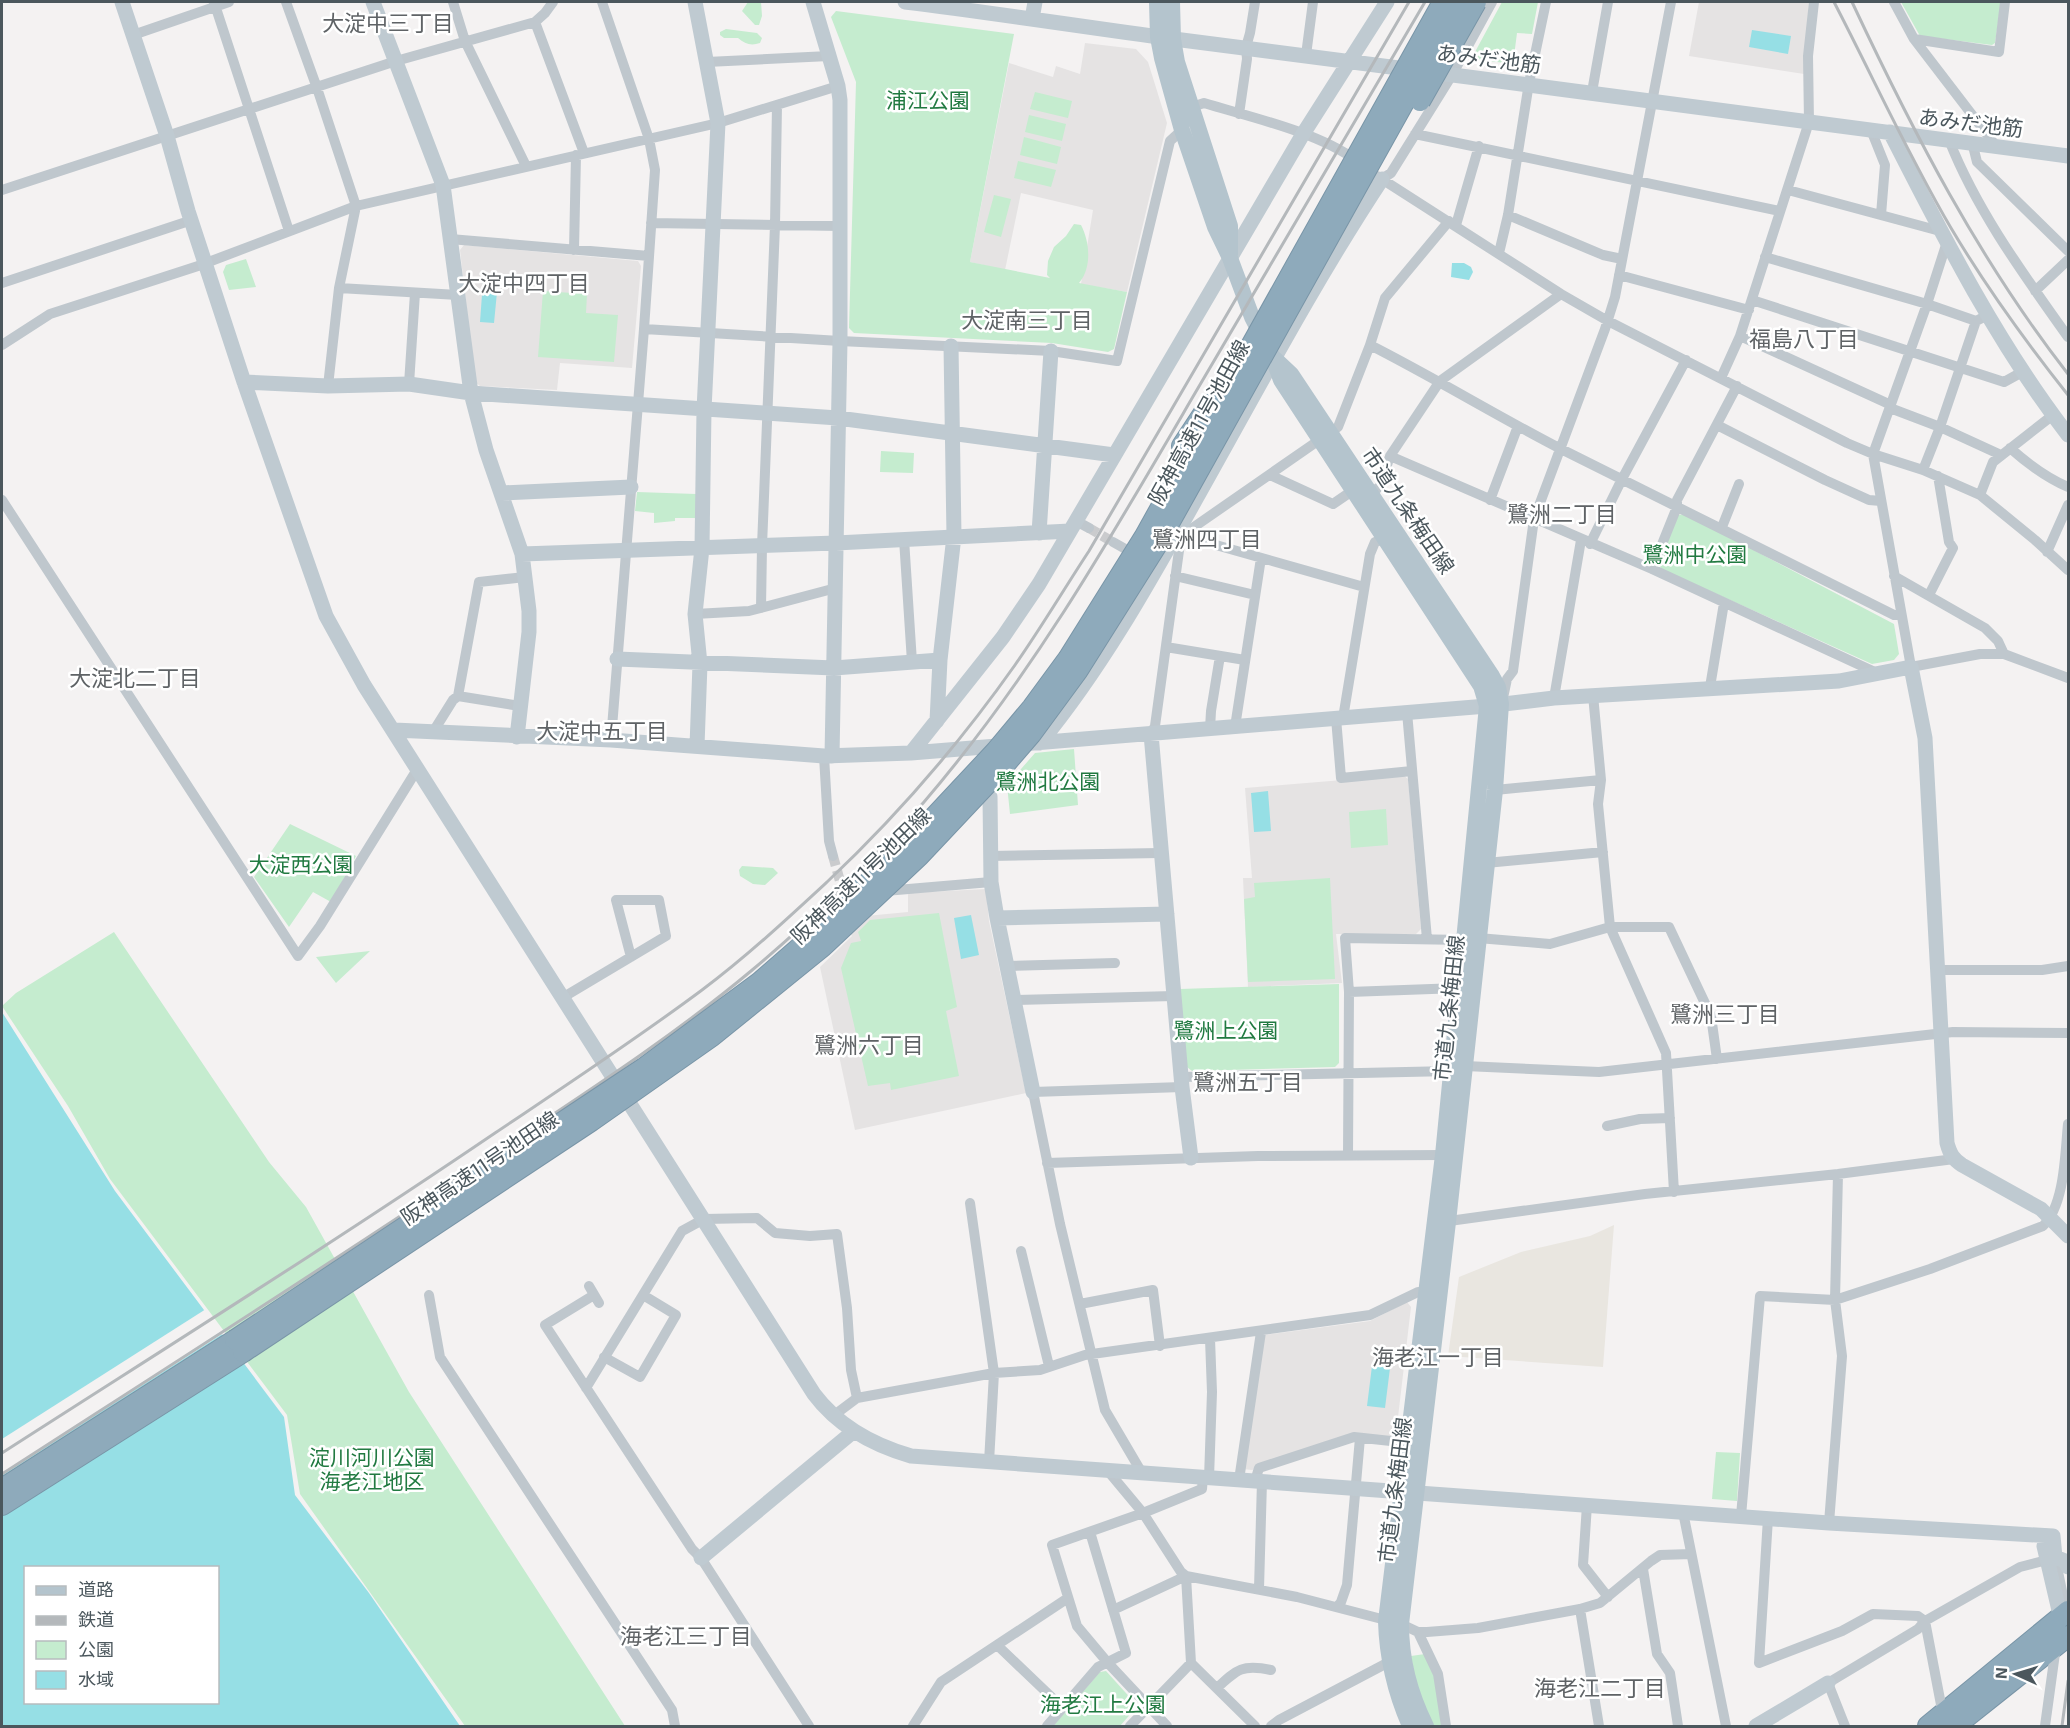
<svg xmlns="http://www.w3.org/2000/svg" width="2070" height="1728" viewBox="0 0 2070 1728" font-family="'Exo 2','Noto Sans JP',sans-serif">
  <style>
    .commercial { fill: #e9e6e0 }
    .education { fill: #e5e3e3 }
    .green { fill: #c5eccf }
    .water { fill: #96dfe5; fill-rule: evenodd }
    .pier { fill: #f4f2f2 }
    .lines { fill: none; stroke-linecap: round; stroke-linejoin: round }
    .street-tunnel { stroke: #cacbcd; stroke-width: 10; stroke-dasharray: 10 5; stroke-linecap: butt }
    .highway-casing { stroke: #7995a7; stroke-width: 22 }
    .street { stroke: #bfc7cd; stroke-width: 10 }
    .secondary { stroke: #bfcad1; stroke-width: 15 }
    .primary { stroke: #b4c4cd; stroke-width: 16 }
    .highway { stroke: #8eaabb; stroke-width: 20 }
    .rail { stroke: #b4b8bb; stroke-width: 3 }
    .highway-bridge-casing { stroke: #7995a7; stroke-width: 22; stroke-linecap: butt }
    .highway-bridge { stroke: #8eaabb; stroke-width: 20 }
    .labels { text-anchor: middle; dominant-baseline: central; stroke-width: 5; stroke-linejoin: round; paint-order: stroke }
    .street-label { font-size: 21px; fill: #4b575d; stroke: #fff }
    .park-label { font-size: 21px; fill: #217a41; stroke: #fff }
    .neighbourhood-label { font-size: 22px; fill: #5f6366; stroke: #fff }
  </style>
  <rect width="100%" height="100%" fill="#f4f2f2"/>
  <!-- commercial -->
  <path class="commercial" d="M1614,1225L1603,1367L1448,1356L1459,1277L1521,1252L1590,1236Z"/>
  <!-- education -->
  <path class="education" d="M1699,2H1809L1804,74L1689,56Z
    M1085,43L1136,49L1148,62L1167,123L1127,292L1081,284L1093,210L1021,193L1005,270L970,262L1009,63L1053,77L1056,66L1080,74Z
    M464,245L638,261L641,266L632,368L560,363L557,390L480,386L475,382L460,250Z
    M1403,775L1408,779L1421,929L1416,934H1336L1342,983L1248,987L1243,878H1252L1245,788Z
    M986,889L989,921L1026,1093L855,1130L820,967L852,936L849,932L866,916L908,912V893Z
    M1407,1302L1411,1307L1396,1434L1391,1437L1355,1434L1252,1470L1243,1469L1265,1335L1370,1321Z"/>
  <!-- green -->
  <path class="green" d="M748,2H761L762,16L759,25H755L742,11Z
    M1502,2H1538L1532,34L1517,33L1513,64L1481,60L1478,59L1475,52Z
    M1901,2H2001L1995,43L1992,45L1920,36Z
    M836,11L1014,34L970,262L1050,278L1047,275L1048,261L1054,247L1066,236L1074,224L1081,225C1090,242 1092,268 1079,283L1127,292L1114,349L1108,352L1052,343L854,333L849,328L856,82L831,17Z
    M726,29L757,33L762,38L760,43C751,46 745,44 738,38H724L720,35V32Z
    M1035,92L1072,101L1068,118L1030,109Z
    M1029,115L1066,124L1062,141L1025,132Z
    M1024,137L1061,147L1057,164L1020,155Z
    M1018,161L1056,170L1051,187L1014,178Z
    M994,195L1011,199L1001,237L984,232Z
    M246,259L256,287L229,290L223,272L226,265Z
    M543,291L587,294L586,313L618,315L614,362L538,357Z
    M881,451L914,453L913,473L880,472Z
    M637,492L696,494V518H675V521L654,523V513L635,511Z
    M1685,514L1894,624L1899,654L1894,660L1872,664L1661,569L1659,563L1678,515Z
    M1074,749L1078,805L1010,814L1007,785L1035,753Z
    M1386,809L1388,845L1351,848L1349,812Z
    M290,824L356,856L331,902L313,892L289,927L254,877Z
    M742,866L773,868L778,873L765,885L753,884L740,876L739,870Z
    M1330,878L1335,979L1248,982L1244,899L1255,897L1254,883Z
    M939,913L957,1007L946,1011L959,1076L891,1090L890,1083L868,1086L841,968L851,943L861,941L858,932L870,920Z
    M114,932L269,1162L306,1207L409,1392L625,1726H465L300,1494L287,1415L110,1179L68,1106L2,1006L16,993Z
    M370,951L336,983L316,957Z
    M1339,984V1063L1335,1067L1192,1071L1187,1067L1180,989Z
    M1716,1452L1740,1453L1737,1501L1712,1499Z
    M1425,1654L1438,1683L1443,1726H1432L1416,1683L1411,1656Z
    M1106,1671L1135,1703L1134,1710L1120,1726H1053L1100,1672Z"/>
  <!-- water -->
  <path class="water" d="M1752,30L1791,36L1788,54L1749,47Z
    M1452,263H1464L1471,267L1473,272L1469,280L1451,277Z
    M483,281L498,282L494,323L480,322Z
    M1268,791L1271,831L1254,832L1251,793Z
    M971,915L979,955L961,959L954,918Z
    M2,1012L115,1191L284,1417L295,1495L369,1593L460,1726H2ZM26,1568H218V1702H26Z
    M1372,1366L1390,1368L1385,1408L1367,1406Z"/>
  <!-- pier -->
  <path class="pier" d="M206,1309L224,1333L2,1475V1439Z"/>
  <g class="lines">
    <!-- street-tunnel -->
    <path class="street-tunnel" d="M1089,528L1113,542
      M833,856L843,892"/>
    <!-- highway casing -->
    <g class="highway-casing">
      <path id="highway" d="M1182,446L1209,405
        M2,1489L235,1340
        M2,1505L243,1352
        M1928,1726L2068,1611
        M1955,1726L2068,1636"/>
    </g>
    <!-- street -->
    <path class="street" d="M214,2L289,231
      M286,2L317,88L356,206L339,288L328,386
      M453,2L465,41L526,166
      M602,2L649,139L655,170L644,329L611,740
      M1894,2L1914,39L1996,146
      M535,22L584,153
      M133,35L229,2
      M1914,39L1999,52L2005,2
      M1306,55L1313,2
      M707,62L829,56
      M1592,92L1608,2
      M1192,107L1204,103C1250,117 1318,132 1357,161
      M1239,114L1247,59L1246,47L1250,33L1255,2
      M1871,130L1885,165L1881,215
      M1415,134L1780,211
      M1949,140C1977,211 2024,275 2068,337
      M1972,142L1977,162L2068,251
      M1377,176L1561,294L1608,321L1847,443L1873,454L1923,470L1980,495L2035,540L2068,570
      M1382,179L1391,173L1452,75L1492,2
      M2,190L396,61L535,22L545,13L553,2
      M1788,190L1940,231
      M1508,215L1603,255L1622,259
      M651,223L840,226
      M1456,225L1479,146
      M450,239L649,256
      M1947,242L1927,304L1873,454L1911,667L1980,654H2004L2068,678
      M574,250L576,155
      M1499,253L1508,215L1529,83L1546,2
      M1765,257L1927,304L1976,321
      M1619,275L1749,310
      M2,283L192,220
      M339,288L458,295
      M2035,291L2068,260
      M1752,300L2004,382L2024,371
      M644,329L840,341L1051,351L1117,361L1170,141L1182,130
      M1740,336L1891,405
      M2,345L50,314L198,266L356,206L718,123L838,86
      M1370,345C1435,378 1497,416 1561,449L1894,615L1901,614
      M1721,378L1740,336L1809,122L1808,56L1814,2
      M409,384L415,293
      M1890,408L1940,427L2001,455
      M1717,425L1825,480L1869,500L1881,501
      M2010,448C2028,464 2047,478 2068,487
      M1390,456L1652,569L1877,673
      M1923,470L1940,427L1976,321L1982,318
      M1270,475L1333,504L1352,491
      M1371,494L1380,486L1390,456L1440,381L1561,294
      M1980,495L1993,462L2053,415
      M2,500L298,956L320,926L418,768
      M1490,500L1518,426
      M1076,521L1089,528
      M1722,527L1739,484
      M1177,534L1364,587
      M904,539L912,662
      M1113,542L1136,555
      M1590,544L1622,479L1686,360
      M2047,552L2068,505
      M1652,569L1677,507V500L1737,386
      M1175,576L1255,595
      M1894,576L1985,628L1998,641L2004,654
      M1929,595L1953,548L1949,542L1938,476
      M761,608L762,546L775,225L777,105
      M695,614L749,611L836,588
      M1166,647L1245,660
      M1710,687L1724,603
      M1593,695L1601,780L1598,804L1610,927L1666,1053L1674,1192
      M458,696L479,582L525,577
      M1503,698L1507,679L1513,671L1534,519L1605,329L1615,297L1671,2
      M1554,698L1581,540
      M1407,712L1427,939
      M1336,718L1341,778L1412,771
      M1343,718L1370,554L1375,542L1385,539
      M1235,727L1261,558
      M1210,729L1211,711L1220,656
      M433,732L453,700L458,696L520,706
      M1151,734L1155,726L1181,536L1338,427L1370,345L1385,298L1449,221
      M824,756L829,841L833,856
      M1495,790L1601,780
      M990,856L1160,853
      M1486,863L1603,852
      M885,891L991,882
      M1005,966L1115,963
      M1938,970H2042L2068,966
      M1349,992L1459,988
      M562,998L666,936L659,900H616L631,957
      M1013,1000L1174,996
      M1181,1077L1451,1071L1465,1066L1599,1072L1953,1032L2068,1033
      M1607,1126L1640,1119L1670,1118
      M1348,1155L1349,992L1345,938L1464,940L1478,938L1550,944L1610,927H1669L1711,1016L1717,1059
      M1047,1163L1258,1156L1443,1155
      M970,1203L994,1373L989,1462
      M1442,1222L1645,1194L1838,1174L1954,1159
      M1021,1251L1049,1366
      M589,1286L599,1303
      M429,1295L440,1357L672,1710L675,1726
      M594,1295L545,1325L692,1549L701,1558L809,1726
      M1080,1304L1153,1290L1160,1346
      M604,1357L640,1377L676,1315L643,1295
      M586,1388L682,1231L704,1219L757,1218L775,1233L810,1236L837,1234L847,1308L851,1370L857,1398
      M833,1416L857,1398L994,1373L1040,1370L1085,1355L1370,1315L1418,1292H1426
      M1108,1471L1143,1513L1181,1572L1186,1576L1297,1597L1401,1624L1418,1632H1427L1478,1628L1580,1609L1600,1603L1651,1561L1660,1555L1691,1554
      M1142,1473L1105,1410L1060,1224L1033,1092L1182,1087
      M1209,1478L1212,1392L1210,1339
      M1239,1480L1261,1332
      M1255,1481L1259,1468L1354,1437L1400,1442
      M1587,1505L1583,1565L1608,1597
      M1683,1512L1726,1726
      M1741,1516L1760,1296L1835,1300L1930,1269L2043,1226C2065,1205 2065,1153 2068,1124
      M1768,1518L1759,1663L1842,1631L1873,1614L1918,1616L1925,1621L1943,1715
      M1829,1523L1842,1356L1835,1300L1838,1174
      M2055,1557L2062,1591V1604
      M1643,1569L1657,1654L1670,1673L1678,1726
      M1186,1576L1191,1663L1255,1726
      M1259,1589L1262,1481
      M1337,1607L1341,1602L1347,1585L1360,1438
      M1580,1609L1599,1726
      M1113,1610L1186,1576
      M1418,1632L1438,1674L1446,1726
      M997,1645L1063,1708
      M1217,1688C1237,1669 1243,1664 1271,1670
      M913,1726L941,1682L1068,1598
      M1047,1726L1098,1667L1126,1653L1090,1532
      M1130,1726L1191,1663
      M1167,1726L1108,1663L1077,1626L1052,1545L1143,1513L1202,1489L1203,1477
      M1271,1726L1279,1720L1389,1662
      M1845,1726L1828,1683L1918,1629L1925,1621L2020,1567L2047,1560
      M2045,1726L2056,1646"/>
    <!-- secondary -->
    <path class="secondary" d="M122,2L167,136L188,211L244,382L326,616L364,685L814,1394C838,1426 873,1445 911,1456L1829,1523L2053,1536L2055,1557L2065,1561L2068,1567
      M373,2L443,185L471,393L486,450L522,554L529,611V632L517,737
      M695,2L718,123L704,410L702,548L695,614L700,664L697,746
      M813,2L838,86L840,100V341L832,756
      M905,2C995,13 1084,27 1174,39C1472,78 1771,115 2068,156
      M1032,19L1035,2
      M1890,132C1943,236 1997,343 2068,435
      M244,382L328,386L409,384L471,393L838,418L1114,455
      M502,493L631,487
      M1039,533L1051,351
      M522,554L836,543L1070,531
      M617,659L834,668L940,660
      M937,721L940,660L954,536L951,346
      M394,730L611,740L824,756L911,753L1487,706L1554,698L1839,681L1911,667L1925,738L1947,1143C1950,1154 1953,1159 1962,1165L2041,1209L2068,1236
      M1151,734L1182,1087L1191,1158
      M1040,743C1100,670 1146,588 1192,506C1254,396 1312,285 1382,179
      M911,753L1003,637L1039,584L1303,134L1387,2
      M990,796L991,882L997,918L1033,1092
      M997,918L1167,914
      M2044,1546L2061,1619
      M701,1558L854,1431
      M1756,1726L1828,1683"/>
    <!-- primary -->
    <path class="primary" d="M1157,2L1158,37L1162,58L1182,130L1215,227L1230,258L1252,317L1273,358L1281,380L1481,686L1487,706L1443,1155L1386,1621C1387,1658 1395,1692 1410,1726
      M1172,2L1173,39L1177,62L1230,226V254
      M1274,358L1291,374L1492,676L1498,687L1501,704L1495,790L1448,1222L1401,1624C1401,1660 1410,1694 1426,1726"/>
    <!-- highway -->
    <use href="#highway" class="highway"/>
    <!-- rail -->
    <path class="rail" d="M1834,2C1873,77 1908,155 1951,228C1986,287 2026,342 2068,395
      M1852,2C1913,132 1979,260 2068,374
      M2,1453C167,1347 333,1243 495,1133C565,1086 635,1040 702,990C746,957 787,919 827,882C896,817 960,743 1015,665C1041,628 1064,589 1089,551L1409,2
      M2,1474C166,1368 332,1263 495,1153C582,1095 671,1038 751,971C813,919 871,862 924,802C1031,677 1109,541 1191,400C1269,267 1347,134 1425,2
      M2062,1726L2068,1681"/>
    <!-- highway-bridge casing -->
    <g class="highway-bridge-casing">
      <path id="highway-bridge" d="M1420,101L1476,2
        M235,1340L644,1068L760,982L814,935L909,844L996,751L1032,708L1068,659L1145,536L1443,2
        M243,1352L591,1121L712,1036L822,947L919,856L1000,770L1031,734L1078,670L1158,543L1460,2"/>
    </g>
    <!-- highway-bridge -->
    <use href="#highway-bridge" class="highway-bridge"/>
  </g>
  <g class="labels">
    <!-- street labels -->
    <g class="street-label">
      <text transform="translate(1489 58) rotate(7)">あみだ池筋</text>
      <text transform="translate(1971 122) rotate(7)">あみだ池筋</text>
      <text transform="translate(1198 422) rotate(-61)">阪神高速11号池田線</text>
      <text transform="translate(1409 510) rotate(56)">市道九条梅田線</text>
      <text transform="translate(860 875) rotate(-44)">阪神高速11号池田線</text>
      <text transform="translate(1448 1008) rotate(-84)">市道九条梅田線</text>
      <text transform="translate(479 1167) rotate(-34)">阪神高速11号池田線</text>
      <text transform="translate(1394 1490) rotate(-83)">市道九条梅田線</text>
    </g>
    <!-- park labels -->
    <g class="park-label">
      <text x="928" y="99">浦江公園</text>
      <text x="1695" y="553">鷺洲中公園</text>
      <text x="1048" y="780">鷺洲北公園</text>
      <text x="301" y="863">大淀西公園</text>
      <text x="1226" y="1029">鷺洲上公園</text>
      <text x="372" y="1456">淀川河川公園<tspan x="372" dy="24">海老江地区</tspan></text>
      <text x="1103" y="1703">海老江上公園</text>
    </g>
    <!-- neighbourhood labels -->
    <g class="neighbourhood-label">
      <text x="388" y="22">大淀中三丁目</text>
      <text x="524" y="282">大淀中四丁目</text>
      <text x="1027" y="319">大淀南三丁目</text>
      <text x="1804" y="338">福島八丁目</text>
      <text x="1562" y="513">鷺洲二丁目</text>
      <text x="1207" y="538">鷺洲四丁目</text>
      <text x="135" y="677">大淀北二丁目</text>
      <text x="602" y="730">大淀中五丁目</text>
      <text x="1725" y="1013">鷺洲三丁目</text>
      <text x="869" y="1044">鷺洲六丁目</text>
      <text x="1248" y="1081">鷺洲五丁目</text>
      <text x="1438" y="1356">海老江一丁目</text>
      <text x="686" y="1635">海老江三丁目</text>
      <text x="1600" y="1687">海老江二丁目</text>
    </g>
  </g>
  <!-- border -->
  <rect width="2070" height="1728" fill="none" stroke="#4b575d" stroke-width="6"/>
  <!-- legend -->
  <rect x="24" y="1566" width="195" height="138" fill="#ffffff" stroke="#b7bcbe" stroke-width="1.5"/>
  <rect x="36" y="1586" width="30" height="9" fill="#b4c4cd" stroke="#b7bcbe" stroke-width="1.5"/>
  <text x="78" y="1596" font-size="18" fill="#4b575d">道路</text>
  <rect x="36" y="1616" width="30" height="9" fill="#b4b8bb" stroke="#b7bcbe" stroke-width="1.5"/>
  <text x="78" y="1626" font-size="18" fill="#4b575d">鉄道</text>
  <rect x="36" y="1641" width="30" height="18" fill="#c5eccf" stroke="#b7bcbe" stroke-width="1.5"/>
  <text x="78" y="1656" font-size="18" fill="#4b575d">公園</text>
  <rect x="36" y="1671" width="30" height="18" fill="#96dfe5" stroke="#b7bcbe" stroke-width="1.5"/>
  <text x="78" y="1686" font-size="18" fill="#4b575d">水域</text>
  <!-- north arrow -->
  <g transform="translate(2016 1674) rotate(274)" stroke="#ffffff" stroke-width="4.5" paint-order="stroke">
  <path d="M0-4.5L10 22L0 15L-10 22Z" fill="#4b575d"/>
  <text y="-9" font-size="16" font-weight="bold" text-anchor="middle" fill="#4b575d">N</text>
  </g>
</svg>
